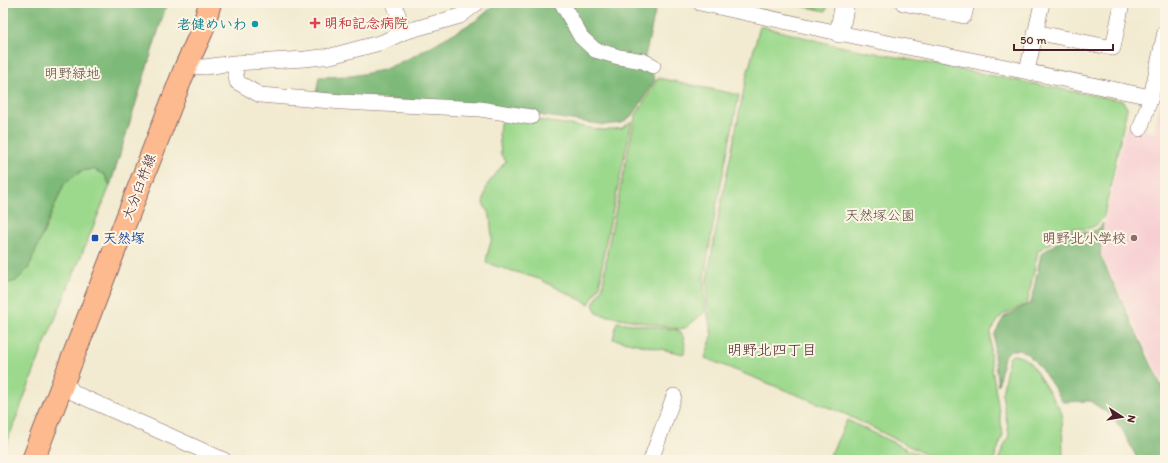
<svg xmlns="http://www.w3.org/2000/svg" width="1168" height="463" viewBox="0 0 1168 463" font-family="Itim,'Klee One',sans-serif">
  <style>
    .built { fill: #f7cfd3 }
    .green { fill: #9cd98d; stroke: #737c5c }
    .forest { fill: #7db978; stroke: #646c52 }
    .lines { fill: none; stroke-linecap: round; stroke-linejoin: round }
    .minor-casing { stroke: #856665; stroke-width: 16 }
    .tertiary-casing { stroke: #856665; stroke-width: 20 }
    .primary-casing { stroke: #856665; stroke-width: 24 }
    .minor { stroke: #fff; stroke-width: 15 }
    .tertiary { stroke: #fff; stroke-width: 19 }
    .primary { stroke: #fcba8e; stroke-width: 22 }
    .health-dot { fill: #e0444e; stroke: #fcf5e5; stroke-width: 1.5 }
    .culture-dot { fill: #0f9aa8; stroke: #fcf5e5; stroke-width: 1.5 }
    .transit-dot { fill: #1a4fb4; stroke: #fcf5e5; stroke-width: 1.5 }
    .education-dot { fill: #8d6e63; stroke: #fcf5e5; stroke-width: 1.5 }
    .labels { text-anchor: middle; dominant-baseline: central; stroke-width: 4; stroke-linejoin: round; paint-order: stroke }
    .health-label { font-size: 14px; font-weight: bold; fill: #be3a42; stroke: #fcf5e5; text-anchor: start }
    .culture-label { font-size: 14px; font-weight: bold; fill: #0d838f; stroke: #fcf5e5; text-anchor: end }
    .park-label { font-size: 14px; fill: #5e4e44; stroke: #fcf5e5 }
    .street-label { font-size: 14px; fill: #4a1f2b; stroke: #fcf5e5 }
    .transit-label { font-size: 14px; font-weight: bold; fill: #164399; stroke: #fcf5e5; text-anchor: start }
    .education-label { font-size: 14px; font-weight: bold; fill: #785e54; stroke: #fcf5e5; text-anchor: end }
    .neighbourhood-label { font-size: 15px; fill: #4a1f2b; stroke: #fcf5e5 }
  </style>
  <rect width="100%" height="100%" fill="#fcf5e5"/>
  <filter id="ink" filterUnits="userSpaceOnUse"><feTurbulence type="fractalNoise" baseFrequency=".025" numOctaves="2"/><feDisplacementMap in="SourceGraphic" scale="8" xChannelSelector="R" yChannelSelector="G"/><feConvolveMatrix kernelMatrix="1 2 1 2 8 2 1 2 1" color-interpolation-filters="sRGB"/></filter>
  <filter id="wash" filterUnits="userSpaceOnUse"><feTurbulence type="fractalNoise" baseFrequency=".012" numOctaves="4" result="noise"/><feDisplacementMap in="SourceGraphic" scale="16" xChannelSelector="R" yChannelSelector="G"/><feGaussianBlur stdDeviation="0.9" result="paint"/><feColorMatrix in="noise" values="0 0 0 0 0 0 0 0 0 0 0 0 0 0 0 0 0 1.4 0 .05"/><feComposite in="paint" operator="in"/></filter>
  <g filter="url(#wash)">
    <rect width="100%" height="100%" fill="#f2ebd1"/>
    <!-- built -->
    <path class="built" d="M1165,81V388L1101,253L1105,222L1126,126L1154,132Z"/>
    <!-- green -->
    <path class="green" d="M787,3H828L826,11Z
      M760,26L834,45L1123,101L1127,108L1104,216C1096,229 1087,230 1073,228L1038,251L1027,304L1002,315L991,331L990,357L1003,434L994,460H937L845,414L705,358L712,336L707,310V279L720,208L746,79Z
      M658,78L739,95L716,208L704,278L705,312L685,328L679,329L598,314L593,305L603,286L607,252L635,117Z
      M510,116L604,130L622,128L632,121L604,251L600,285L589,304L539,279L486,263L487,256L492,238L490,216L483,203L487,185L506,161L501,155L499,132L500,124L504,119Z
      M93,169L105,175L110,186L41,353L3,453V284L16,281L28,269L64,184L81,171Z
      M617,322L678,330C686,337 685,345 684,354L613,339Z
      M1012,355C1021,355 1026,359 1032,365L1062,413L1063,460H998L1009,435L1002,394L1009,358Z
      M847,420L929,460H828Z"/>
    <!-- forest -->
    <path class="forest" d="M3,3H167L110,186L105,175L93,169L81,171L64,184L28,269L16,281L3,284Z
      M497,3H657L644,61C647,68 653,72 655,80L634,114L622,123L604,125L480,106L316,95L319,77L352,76L383,70L412,57L477,20Z
      M1103,223L1100,255L1165,394V460H1138L1123,431L1112,416L1090,401L1063,402C1054,388 1035,355 1020,350C1017,350 1013,350 1010,350L1004,357L998,385L994,356L995,333L1004,317L1031,303L1041,254L1073,231C1084,233 1097,234 1103,223Z"/>
  </g>
  <g filter="url(#ink)">
    <g class="lines">
      <!-- minor casing -->
      <g class="minor-casing">
        <path id="minor" d="M394,3L404,32
          M562,3L581,37L595,50L619,57L643,61L653,66
          M700,3L839,33L1151,97L1165,32
          M903,3L964,16L967,3
          M1035,32L1113,48L1122,3
          M234,63L237,82L260,95L343,102L480,109L531,117
          M186,66L205,67L234,63L305,59L331,56L383,42L404,32L460,16L477,3
          M1027,71L1042,3
          M1140,129L1151,97
          M63,379L74,393L224,460
          M651,460L674,396"/>
      </g>
      <!-- tertiary casing -->
      <g class="tertiary-casing">
        <path id="tertiary" d="M839,33L845,3"/>
      </g>
      <!-- primary casing -->
      <g class="primary-casing">
        <path id="primary" d="M33,460L186,66L202,31L210,3"/>
      </g>
      <!-- minor -->
      <use href="#minor" class="minor"/>
      <!-- tertiary -->
      <use href="#tertiary" class="tertiary"/>
      <!-- primary -->
      <use href="#primary" class="primary"/>
    </g>
  </g>
  <!-- markers -->
  <path class="health-dot" d="M313 17h4v4h4v4h-4v4h-4v-4h-4v-4h4z"/>
  <circle class="culture-dot" cx="255" cy="24" r="4"/>
  <rect class="transit-dot" x="91" y="234" width="8" height="8" rx="2"/>
  <circle class="education-dot" cx="1134" cy="238" r="4"/>
  <g class="labels">
    <!-- health labels -->
    <g class="health-label">
      <text x="324" y="23">明和記念病院</text>
    </g>
    <!-- culture labels -->
    <g class="culture-label">
      <text x="247" y="24">老健めいわ</text>
    </g>
    <!-- park labels -->
    <g class="park-label">
      <text x="72" y="73">明野緑地</text>
      <text x="880" y="215">天然塚公園</text>
    </g>
    <!-- street labels -->
    <g class="street-label">
      <text transform="translate(139 187) rotate(-69)">大分臼杵線</text>
    </g>
    <!-- transit labels -->
    <g class="transit-label">
      <text x="103" y="238">天然塚</text>
    </g>
    <!-- education labels -->
    <g class="education-label">
      <text x="1126" y="238">明野北小学校</text>
    </g>
    <!-- neighbourhood labels -->
    <g class="neighbourhood-label">
      <text x="772" y="350">明野北四丁目</text>
    </g>
  </g>
  <!-- margin -->
  <rect width="1168" height="463" fill="none" stroke="#fcf5e5" stroke-width="16"/>
  <!-- north arrow -->
  <g transform="translate(1122 417) rotate(102)" stroke="#fcf5e5" stroke-width="3" paint-order="stroke">
  <path d="M0-3L7 15L0 10L-7 15Z" fill="#4a1f2b"/>
  <text y="-6" font-size="11" font-weight="bold" text-anchor="middle" fill="#4a1f2b">N</text>
  </g>
  <!-- scale -->
  <path d="M1014 44v6h99v-6" fill="none" stroke="#4a1f2b" stroke-width="2"/>
  <text x="1020" y="44" font-size="12" fill="#4a1f2b" stroke="#fcf5e5" stroke-width="3" paint-order="stroke">50 m</text>
</svg>
